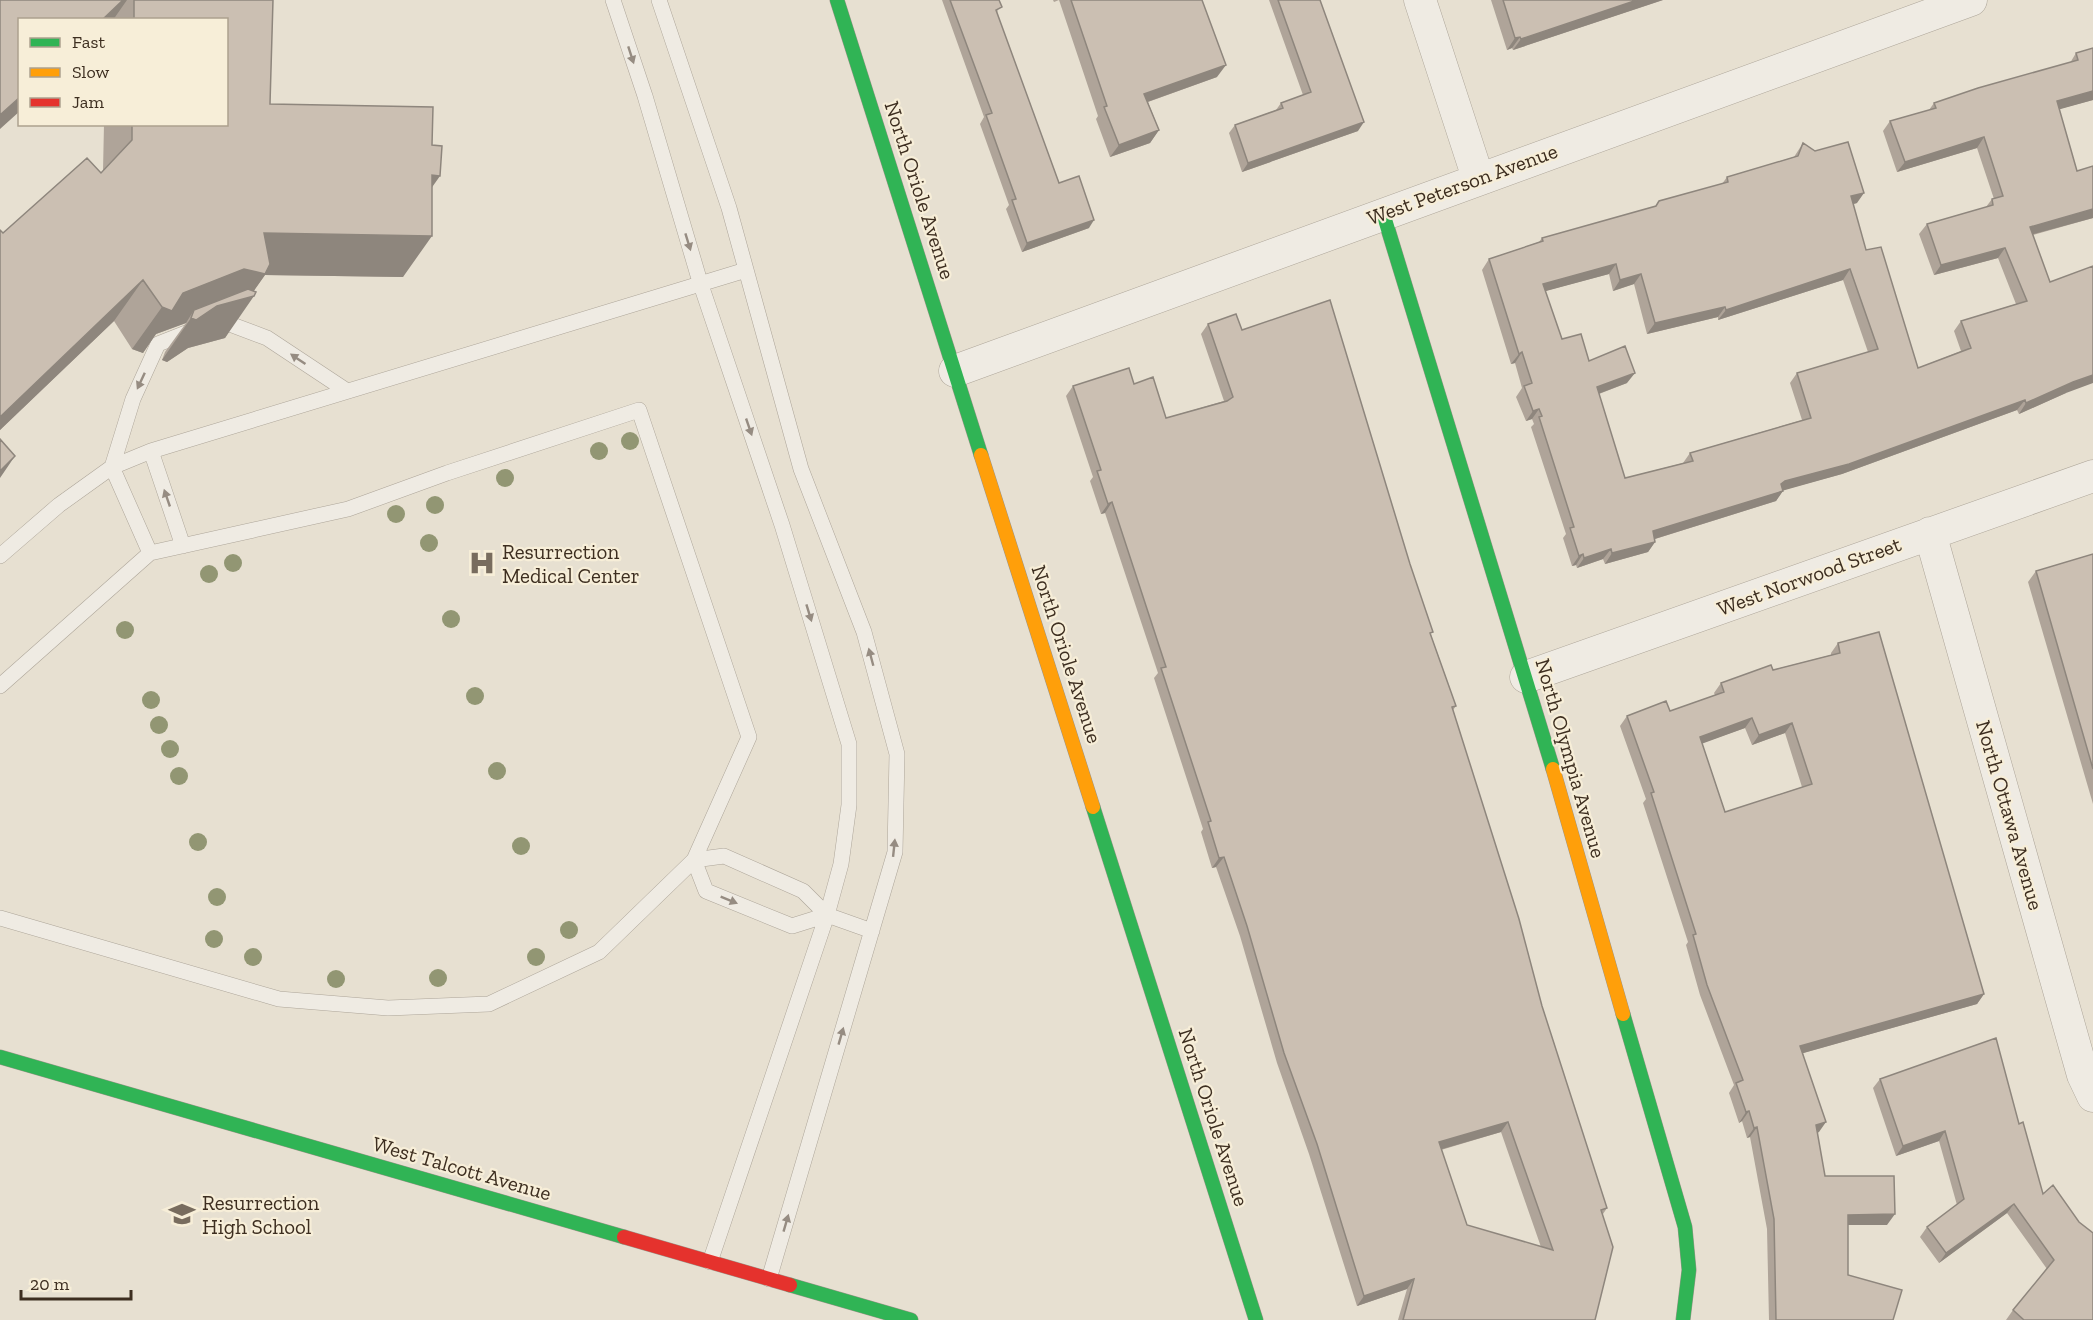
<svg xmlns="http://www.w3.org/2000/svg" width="2093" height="1320" viewBox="0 0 2093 1320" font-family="'Zilla Slab',serif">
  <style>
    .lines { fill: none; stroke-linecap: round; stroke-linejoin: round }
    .lane-casing { stroke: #ada599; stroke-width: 16 }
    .street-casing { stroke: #ada599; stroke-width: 33 }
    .fast-casing { stroke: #9c958a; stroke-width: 15 }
    .slow-casing { stroke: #9c958a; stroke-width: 15 }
    .jam-casing { stroke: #9c958a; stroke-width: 15 }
    .lane { stroke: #efebe3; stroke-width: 15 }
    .street { stroke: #efebe3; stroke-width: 32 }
    .fast { stroke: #30b455; stroke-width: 14 }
    .slow { stroke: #ff9f0a; stroke-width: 14 }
    .jam { stroke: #e5322d; stroke-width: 14 }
    .tree { fill: #929673 }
    .wall { fill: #afa499; fill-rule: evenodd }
    .shaded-wall { fill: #8e867d }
    .building { fill: #cbbfb2; stroke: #8e867d; stroke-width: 1.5; fill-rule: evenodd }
    .oneway { fill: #968c82 }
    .labels { text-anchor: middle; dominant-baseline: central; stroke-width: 4.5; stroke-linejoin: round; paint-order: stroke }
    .street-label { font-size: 21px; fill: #3d2e20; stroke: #f7eed8 }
    .poi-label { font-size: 21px; fill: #3d2e20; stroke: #f7eed8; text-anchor: start }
  </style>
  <rect width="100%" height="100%" fill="#e7e0d1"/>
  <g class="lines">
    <!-- lane casing -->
    <g class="lane-casing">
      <path id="lane" d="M613,0L645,96L700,282L782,525L849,744V805L841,864L827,915L710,1262
        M659,0L729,208L801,469L864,632L897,754L895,852L769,1279
        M151,451L183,546
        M150,553L112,467L133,399L158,344L219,320L267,338L347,391
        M0,556L59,505L112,467L151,451L746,270
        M0,686L150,553L348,509L447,473L639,410L749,737L694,860L599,952L489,1004L388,1008L279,999L0,918
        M694,860L724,856L803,891L827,915L872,931
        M694,860L706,891L792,926L827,915"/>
    </g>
    <!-- street casing -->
    <g class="street-casing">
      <path id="street" d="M1420,0L1478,178
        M955,371L1971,0
        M1930,533L2083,1075L2093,1096
        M1526,677L2093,476"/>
    </g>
    <!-- fast casing -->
    <g class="fast-casing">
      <path id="fast" d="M837,0L981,455
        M1383,213L1553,769
        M1093,807L1256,1320
        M1623,1014L1685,1227L1689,1270L1683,1320
        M0,1057L624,1237
        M790,1285L911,1320"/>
    </g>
    <!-- slow casing -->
    <g class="slow-casing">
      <path id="slow" d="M981,455L1093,807
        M1553,769L1623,1014"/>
    </g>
    <!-- jam casing -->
    <g class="jam-casing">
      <path id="jam" d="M624,1237L790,1285"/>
    </g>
    <!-- lane -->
    <use href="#lane" class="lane"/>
    <!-- street -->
    <use href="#street" class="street"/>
    <!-- fast -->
    <use href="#fast" class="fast"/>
    <!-- slow -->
    <use href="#slow" class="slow"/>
    <!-- jam -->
    <use href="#jam" class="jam"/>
  </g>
  <!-- trees -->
  <g class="tree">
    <circle cx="630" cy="441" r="9"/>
    <circle cx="599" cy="451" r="9"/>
    <circle cx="505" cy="478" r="9"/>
    <circle cx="435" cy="505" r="9"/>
    <circle cx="396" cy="514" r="9"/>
    <circle cx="429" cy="543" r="9"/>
    <circle cx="233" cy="563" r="9"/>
    <circle cx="209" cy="574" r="9"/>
    <circle cx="451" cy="619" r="9"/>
    <circle cx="125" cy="630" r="9"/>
    <circle cx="475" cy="696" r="9"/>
    <circle cx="151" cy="700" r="9"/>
    <circle cx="159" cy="725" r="9"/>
    <circle cx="170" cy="749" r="9"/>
    <circle cx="497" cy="771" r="9"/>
    <circle cx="179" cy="776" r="9"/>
    <circle cx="198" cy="842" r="9"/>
    <circle cx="521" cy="846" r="9"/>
    <circle cx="217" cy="897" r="9"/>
    <circle cx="569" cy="930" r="9"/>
    <circle cx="214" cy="939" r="9"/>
    <circle cx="253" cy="957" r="9"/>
    <circle cx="536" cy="957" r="9"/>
    <circle cx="438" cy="978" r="9"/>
    <circle cx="336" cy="979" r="9"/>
  </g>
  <!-- wall -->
  <path class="wall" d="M0,0H273L270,104L432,188L403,277L265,275L253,291L225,338L188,348L167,362L162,360L165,352L186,323L156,334L143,353L132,349L114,321L0,430V230L3,233L101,173L103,171L104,124H226V20H20Z
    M942,0H999L997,14L1059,183L1089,228L1022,252L1006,209L1009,205L980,124L984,117Z
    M1053,0H1202L1217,77L1148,102L1159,130L1150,143L1110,157L1096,119L1098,116L1059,0L1054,2Z
    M1269,0H1320L1358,131L1242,172L1229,133L1235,125L1276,110L1281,103L1303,95Z
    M1491,0H1663L1513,50L1512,48L1507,50Z
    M2093,48V100L2059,109L2077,171L2093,166V218L2033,235L2066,393L2019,414L2017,410L1842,474L1783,490L1776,501L1655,539V542L1648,552L1605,564L1603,559L1577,568L1576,565L1572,566L1563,538L1566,534L1531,427L1534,424L1532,419L1526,421L1516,397L1522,388L1515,363L1511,364L1482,270L1489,259L1539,242L1542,238L1655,207L1659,201L1722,184L1727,177L1794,157L1803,143L1857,203L1853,204L1866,250L1918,368L1961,351L1954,331L1961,321L2016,304L1998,258L1934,275L1919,234L1927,224L1986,207L1992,199H1994L1977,148L1897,172L1883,131L1890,121L1929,110L1934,103L2070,63L2076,53ZM1609,274L1613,291L1634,284L1647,334L1718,317V320L1843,280L1868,352L1797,373L1790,383L1802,420L1690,453L1683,463L1625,478L1599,394L1627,383L1589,361L1562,339L1545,291Z
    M1208,324L1242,330L1431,635L1456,706L1453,710L1542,1006L1607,1208L1603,1214L1595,1320H1398L1407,1289L1357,1306L1309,1154L1277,1063L1240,936L1216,867L1212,868L1201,832L1203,829L1154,678L1158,673L1105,513L1101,514L1090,481L1093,477L1066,396L1073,386L1166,418L1224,401L1201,334ZM1501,1132L1541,1247L1467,1225L1441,1150Z
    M2093,554V804L2028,582L2036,571Z
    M1838,643L1984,994L1977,1004L1803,1053L1819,1132L1817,1133L1825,1176L1887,1225H1848V1275L1893,1320H1769L1767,1229L1750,1137L1747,1138L1742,1121L1739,1123L1729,1093L1734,1085L1700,995L1686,945L1688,942L1643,803L1646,799L1620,726L1627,716L1670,711L1715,695L1714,693L1721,683L1831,655V653ZM1745,728L1752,745L1785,733L1802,787L1725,812L1702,743Z
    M1880,1079L2019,1124L2043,1194L2079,1222L2093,1320H2006L2013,1310L2047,1269L2007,1213L1939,1263L1920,1237L1927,1227L1957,1205L1939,1141L1896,1156L1873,1088Z"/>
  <!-- shaded-wall -->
  <path class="shaded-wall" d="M123,0H127L113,20H102Z
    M1637,0H1663L1513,50L1521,39Z
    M1520,37L1512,48L1507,50L1515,38Z
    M1226,65L1217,77L1136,106L1144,94Z
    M2093,91V100L2050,112L2057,101Z
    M20,97V111L0,129V115Z
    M1364,122L1358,131L1242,172L1248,163Z
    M1159,130L1150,143L1110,157L1119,145Z
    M1984,137L1977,148L1897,172L1905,162Z
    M432,175L440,176L411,217Z
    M1864,193L1857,203L1843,207L1851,196Z
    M2093,209V218L2023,237L2030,227Z
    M1094,220L1089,228L1022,252L1027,243Z
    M264,233L432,236L403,277L265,275L249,298L254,296L225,338L188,348L167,362L162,360L191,318L194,310L186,323L156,334L143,353L132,349L162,307Z
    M2005,248L1998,258L1934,275L1941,265Z
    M1616,264L1609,274L1535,294L1543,284Z
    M1850,269L1843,280L1718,320L1726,310Z
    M1641,274L1634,284L1613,291L1620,280Z
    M143,280L114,321L0,430V417Z
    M1725,307L1718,317L1647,334L1655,323Z
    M1522,352L1515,363L1511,364L1519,354Z
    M1635,373L1627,383L1590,397L1597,387Z
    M2093,375V383L2066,393L2019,414L2026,403L2073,382Z
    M2025,400L2017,410L1842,474L1778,492L1783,491L1776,501L1645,542L1653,531L1781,484L1785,481Z
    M1539,409L1532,419L1526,421L1533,411Z
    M15,456L0,478V471Z
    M1112,502L1105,513L1101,514L1108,504Z
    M1655,542L1648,552L1605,564L1612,553Z
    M1611,549L1603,559L1577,568L1584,558Z
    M1583,554L1576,565L1572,566L1579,556Z
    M1752,718L1745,728L1693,747L1700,737Z
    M1792,723L1785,733L1752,745L1759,735Z
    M1224,857L1216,867L1212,868L1219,858Z
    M1984,994L1977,1004L1793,1056L1800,1046Z
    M1749,1111L1742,1121L1739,1123L1746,1112Z
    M1508,1122L1501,1132L1432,1152L1439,1142Z
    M1826,1122L1819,1132L1809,1135L1816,1125Z
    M1757,1127L1750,1137L1747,1138L1754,1128Z
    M1945,1131L1939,1141L1896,1156L1903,1146Z
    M2014,1204L2007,1213L1939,1263L1946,1253Z
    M1895,1214L1887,1225H1841L1848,1215Z
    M1414,1279L1407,1289L1357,1306L1364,1296Z"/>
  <!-- building -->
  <path class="building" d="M0,0H123L102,20H20V97L0,115Z
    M134,0H273L270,104L433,107L432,145L442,146L440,176L432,175V236L264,233L270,264L265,274L244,269L183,293L172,311L162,307L143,280L0,417V230L3,233L87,158L101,173L132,140V124H226V20H134Z
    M950,0H999L1002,7L996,10L1059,183L1079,176L1094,220L1027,243L1012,200L1016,199L986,115L992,113Z
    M1071,0H1202L1226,65L1144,94L1159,130L1119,145L1104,107L1107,106Z
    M1278,0H1320L1364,122L1248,163L1235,125L1283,108L1281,103L1311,92Z
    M1503,0H1637L1521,39L1520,37L1515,38Z
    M2093,48V91L2057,101L2077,171L2093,166V209L2030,227L2050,282L2093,266V375L2073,382L2026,403L2025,400L1849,464L1785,481L1781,484L1783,491L1653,531L1655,542L1612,553L1611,549L1584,558L1583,554L1579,556L1570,528L1574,527L1539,417L1542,416L1539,409L1533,411L1524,386L1532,383L1522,352L1519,354L1489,259L1543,241L1542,238L1656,206L1659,201L1728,182L1727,177L1798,156L1803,143L1815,151L1848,142L1864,193L1851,196L1866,250L1881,247L1918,368L1971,348L1961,321L2027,301L2005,248L1941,265L1927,224L1993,205L1992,199L2003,196L1984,137L1905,162L1890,121L1936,108L1934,103L1978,88L2078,60L2076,53ZM1616,264L1620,280L1641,274L1655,323L1725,307L1726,310L1850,269L1878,349L1797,373L1811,418L1690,453L1693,461L1625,478L1597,387L1635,373L1625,346L1589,361L1581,334L1562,339L1543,284Z
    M248,289L256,292L254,296L217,306L196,320L191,318L194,310Z
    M1330,300L1410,564L1433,632L1430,633L1456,706L1452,707L1519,919L1542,1006L1607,1208L1601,1210L1613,1247L1595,1320H1403L1414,1279L1364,1296L1317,1144L1284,1053L1247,926L1224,857L1219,858L1208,822L1211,821L1161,668L1166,667L1112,502L1108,504L1097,471L1101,470L1073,386L1129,368L1134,384L1153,377L1166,418L1227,401L1233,397L1208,324L1236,314L1242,330ZM1508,1122L1553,1250L1467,1225L1439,1142Z
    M0,439L15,456L0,471Z
    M2093,554V769L2036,571Z
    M1879,632L1984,994L1800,1046L1826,1122L1816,1125L1825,1176H1894L1895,1214L1848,1215V1275L1902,1290L1893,1320H1776L1774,1219L1757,1127L1754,1128L1749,1111L1746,1112L1736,1083L1743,1080L1707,985L1693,935L1696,934L1651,793L1654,792L1627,716L1666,701L1670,711L1724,692L1721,683L1771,665L1773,670L1840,653L1838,643ZM1752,718L1759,735L1792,723L1812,784L1725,812L1700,737Z
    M1996,1038L2019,1124L2023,1122L2043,1194L2053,1185L2079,1222L2093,1233V1320H2024L2013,1310L2054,1260L2014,1204L1946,1253L1927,1227L1964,1199L1945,1131L1903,1146L1880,1079Z"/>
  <!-- one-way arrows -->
  <defs><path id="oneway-solid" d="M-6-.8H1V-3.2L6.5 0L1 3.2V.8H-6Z" transform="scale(1.5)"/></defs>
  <g class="oneway">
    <use href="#oneway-solid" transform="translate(631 55) rotate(72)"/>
    <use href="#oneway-solid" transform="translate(688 242) rotate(73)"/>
    <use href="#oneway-solid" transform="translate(298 359) rotate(-146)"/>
    <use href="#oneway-solid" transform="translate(141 381) rotate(115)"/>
    <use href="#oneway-solid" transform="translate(749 427) rotate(71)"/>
    <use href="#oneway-solid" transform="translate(167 498) rotate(-109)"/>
    <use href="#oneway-solid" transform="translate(809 613) rotate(73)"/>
    <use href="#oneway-solid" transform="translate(871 657) rotate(-105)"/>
    <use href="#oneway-solid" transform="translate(894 848) rotate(-84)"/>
    <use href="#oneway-solid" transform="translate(729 900) rotate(22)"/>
    <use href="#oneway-solid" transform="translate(841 1036) rotate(-74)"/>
    <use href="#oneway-solid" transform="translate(786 1223) rotate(-74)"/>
  </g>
  <!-- icons -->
  <defs>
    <g id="hospital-bare" transform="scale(2.07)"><path d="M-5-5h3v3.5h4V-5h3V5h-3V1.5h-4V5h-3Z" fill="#786c5e" stroke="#f7eed8" stroke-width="2.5" paint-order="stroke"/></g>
    <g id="school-bare" transform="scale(2.07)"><path d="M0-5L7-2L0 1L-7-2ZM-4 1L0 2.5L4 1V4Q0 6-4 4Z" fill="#786c5e" stroke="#f7eed8" stroke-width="2.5" paint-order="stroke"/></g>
  </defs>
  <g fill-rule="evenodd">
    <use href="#hospital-bare" x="482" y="563"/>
    <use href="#school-bare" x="182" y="1214"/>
  </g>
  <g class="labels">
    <!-- street labels -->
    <g class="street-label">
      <text transform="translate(1462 184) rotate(-20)">West Peterson Avenue</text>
      <text transform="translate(920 190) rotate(72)">North Oriole Avenue</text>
      <text transform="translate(1809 576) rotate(-20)">West Norwood Street</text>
      <text transform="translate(1067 654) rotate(72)">North Oriole Avenue</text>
      <text transform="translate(1571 758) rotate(74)">North Olympia Avenue</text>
      <text transform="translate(2010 815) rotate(74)">North Ottawa Avenue</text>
      <text transform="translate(1214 1117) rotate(72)">North Oriole Avenue</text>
      <text transform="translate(462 1168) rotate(16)">West Talcott Avenue</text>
    </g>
    <!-- poi labels -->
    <g class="poi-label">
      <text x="502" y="551">Resurrection<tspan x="502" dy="24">Medical Center</tspan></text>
      <text x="202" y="1202">Resurrection<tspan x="202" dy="24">High School</tspan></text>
    </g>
  </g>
  <!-- legend -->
  <rect x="18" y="18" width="210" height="108" fill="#f7eed8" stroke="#ada18e" stroke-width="1.5"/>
  <rect x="30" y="38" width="30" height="9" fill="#30b455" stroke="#ada18e" stroke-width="1.5"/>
  <text x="72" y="48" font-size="18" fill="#3d2e20">Fast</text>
  <rect x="30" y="68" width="30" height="9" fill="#ff9f0a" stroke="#ada18e" stroke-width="1.5"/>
  <text x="72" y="78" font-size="18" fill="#3d2e20">Slow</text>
  <rect x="30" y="98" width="30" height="9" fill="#e5322d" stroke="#ada18e" stroke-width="1.5"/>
  <text x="72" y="108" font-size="18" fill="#3d2e20">Jam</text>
  <!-- scale -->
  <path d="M21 1290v9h110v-9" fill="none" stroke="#3d2e20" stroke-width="3"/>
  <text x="30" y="1290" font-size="18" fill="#3d2e20" stroke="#f7eed8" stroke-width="4.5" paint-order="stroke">20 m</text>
</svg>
